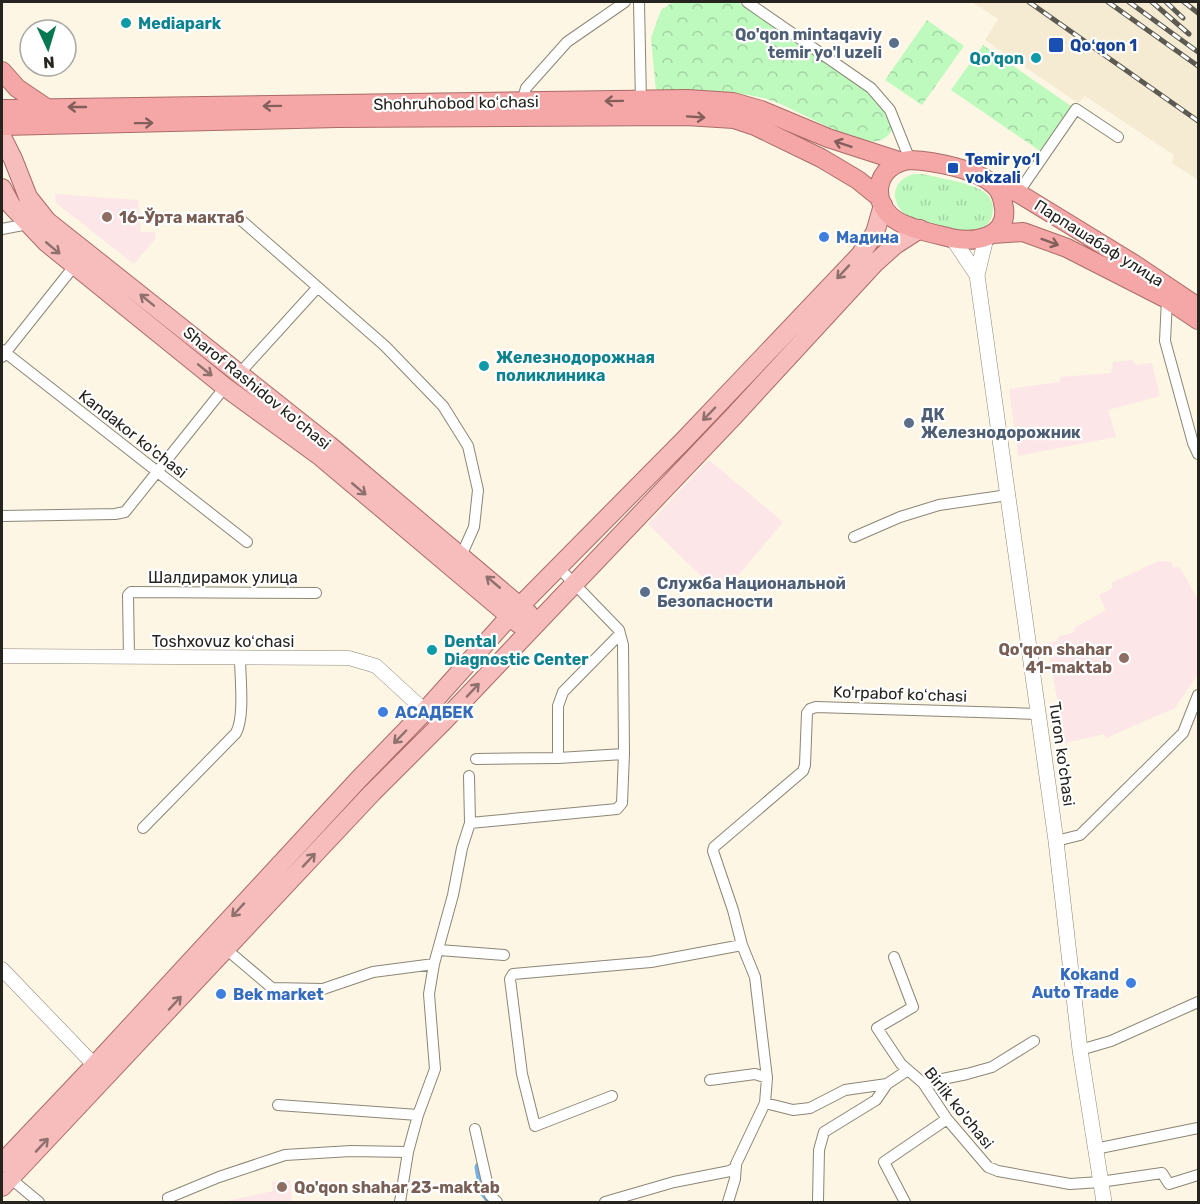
<svg xmlns="http://www.w3.org/2000/svg" width="1200" height="1204" viewBox="0 0 1200 1204" font-family="Rubik,sans-serif">
  <style>
    .built { fill: #f5ebd2 }
    .education { fill: #fce6e7 }
    .grass { fill: url(#grass-tufts) }
    .forest { fill: url(#forest-crowns) }
    .lines { fill: none; stroke-linecap: round; stroke-linejoin: round }
    .canal { stroke: #74b0e5; stroke-width: 9 }
    .minor-casing { stroke: #8c8676; stroke-width: 12 }
    .tertiary-casing { stroke: #8c8676; stroke-width: 15 }
    .secondary-casing { stroke: #8c8676; stroke-width: 16 }
    .primary-casing { stroke: #ab6b67; stroke-width: 20 }
    .trunk-casing { stroke: #ab6b67; stroke-width: 20 }
    .minor { stroke: #fff; stroke-width: 10 }
    .tertiary { stroke: #fff; stroke-width: 14 }
    .secondary { stroke: #fff; stroke-width: 15 }
    .primary { stroke: #f7bdbc; stroke-width: 18 }
    .trunk { stroke: #f4a7a6; stroke-width: 18 }
    .rail-casing { stroke: #5d5a51; stroke-width: 5 }
    .rail { stroke: #fff; stroke-width: 3; stroke-dasharray: 9; stroke-linecap: butt }
    .oneway { stroke: #835f5b }
    .oneway2 { stroke: #8e706d }
    .culture-dot { fill: #0f9aa8; stroke: #fff; stroke-width: 2 }
    .service-dot { fill: #5c6f8a; stroke: #fff; stroke-width: 2 }
    .transit-dot { fill: #1a4fb4; stroke: #fff; stroke-width: 2 }
    .education-dot { fill: #8d6e63; stroke: #fff; stroke-width: 2 }
    .shop-dot { fill: #3f7fe0; stroke: #fff; stroke-width: 2 }
    .labels { text-anchor: middle; dominant-baseline: central; stroke-width: 4.5; stroke-linejoin: round; paint-order: stroke }
    .culture-label { font-size: 16px; font-weight: bold; fill: #0d838f; stroke: #fff; text-anchor: start }
    .service-label { font-size: 16px; font-weight: bold; fill: #4e5e75; stroke: #fff; text-anchor: start }
    .transit-label { font-size: 16px; font-weight: bold; fill: #164399; stroke: #fff; text-anchor: start }
    .street-label { font-size: 16px; fill: #26241e; stroke: #fff }
    .education-label { font-size: 16px; font-weight: bold; fill: #785e54; stroke: #fff; text-anchor: start }
    .shop-label { font-size: 16px; font-weight: bold; fill: #366cbe; stroke: #fff; text-anchor: start }
  </style>
  <defs>
    <pattern id="grass-tufts" width="24" height="20" patternUnits="userSpaceOnUse" patternTransform="scale(1.5)"><rect width="24" height="20" fill="#bef9be"/><path d="M3 7l-1-3M5 7V3M7 7l1-3M15 17l-1-3M17 17v-4M19 17l1-3" fill="none" stroke="#a3d5a3"/></pattern>
    <pattern id="forest-crowns" width="20" height="18" patternUnits="userSpaceOnUse" patternTransform="scale(1.5)"><rect width="20" height="18" fill="#bef9be"/><path d="M2 6a3 3 0 1 1 6 0M12 15a3 3 0 1 1 6 0" fill="none" stroke="#a3d5a3"/></pattern>
  </defs>
  <rect width="100%" height="100%" fill="#fdf6e4"/>
  <!-- built -->
  <path class="built" d="M972,2H1193L1198,5V180L1172,163L1174,155L1085,96L1078,103L985,40L998,19Z"/>
  <!-- education -->
  <path class="education" d="M55,194L138,200L141,232H155V239L134,264L56,203Z
    M1132,360L1136,365L1152,363L1160,396L1108,410L1116,437L1018,456L1009,389L1060,382V377L1111,373L1113,362Z
    M709,460L783,522L726,590L706,581L648,524Z
    M1159,561L1171,562L1174,568L1179,566L1198,599V674L1175,708L1106,738L1104,734L1065,743L1047,643L1057,641L1058,637L1075,632L1074,628L1106,610L1099,595L1113,588L1111,583Z
    M290,1180L292,1202H222L273,1191L272,1182Z"/>
  <!-- grass -->
  <path class="grass" d="M914,174H923C941,179 965,181 981,190C988,194 993,200 993,208C992,248 935,225 912,219C890,207 888,181 914,174Z"/>
  <!-- forest -->
  <path class="forest" d="M673,2H737L768,18L876,98L891,116L894,127C890,134 886,139 878,141C854,146 796,108 770,100C734,89 693,91 656,92L651,38L661,10Z
    M927,20L964,46L922,105L885,80Z
    M983,45L1071,106L1040,151L951,90Z"/>
  <g class="lines">
    <!-- canal -->
    <path class="canal" d="M479,1167L483,1191L491,1201"/>
    <!-- minor casing -->
    <g class="minor-casing">
      <path id="minor" d="M639,2L641,103
        M747,2L871,88L890,110L910,160
        M522,102L526,88L567,42L625,2
        M1018,193L1076,109L1118,137
        M241,220L385,346L443,406L468,446L478,490L474,527L461,556
        M2,229L28,224
        M1167,299L1165,341L1193,443L1198,454
        M2,350L247,542
        M2,357L75,265
        M238,375L317,288
        M2,516L115,514L125,512L225,387
        M854,537L900,517L939,505L1008,495
        M129,657L128,595L131,592L316,593
        M558,758V706L563,692L620,634
        M476,759L558,758L624,754
        M469,776L470,823
        M143,828L236,733C245,716 240,677 240,658
        M1056,841L1080,835L1183,733L1198,695
        M226,949L272,988L323,989L373,972L434,964
        M439,950L504,955
        M894,957L913,1007L877,1028L901,1064L923,1083L947,1119L988,1167L998,1171L1070,1184L1100,1182L1162,1173L1169,1184L1198,1175
        M1080,1050L1111,1041L1198,1002
        M710,1080L755,1074L767,1078
        M923,1083L967,1074L992,1067L1034,1041
        M612,1096L535,1126L522,1074L510,979L513,974L651,962L742,945
        M765,1103L793,1110L810,1108L845,1090L887,1084L908,1070
        M278,1105L418,1115
        M475,1129L490,1195L497,1202
        M1095,1149L1198,1128
        M10,1178L39,1202
        M818,1201L819,1150L824,1132L876,1100L887,1084
        M169,1202L168,1198L219,1177L285,1155L351,1151L408,1152
        M400,1202L408,1152L418,1115L435,1069L429,994L434,964L453,895L462,848L470,823L617,809L622,803L624,754L623,645L619,630L558,567
        M605,1202L674,1182L730,1171L736,1167
        M728,1202L735,1179L736,1164L765,1103L767,1078L755,977L742,945L733,910L713,851L714,847L803,771L805,765L807,713L810,709L816,707L1038,714
        M905,1202L884,1162L947,1119"/>
    </g>
    <!-- tertiary casing -->
    <g class="tertiary-casing">
      <path id="tertiary" d="M2,656L349,658L376,666L425,711
        M2,969L100,1071"/>
    </g>
    <!-- secondary casing -->
    <g class="secondary-casing">
      <path id="secondary" d="M986,238L977,275L1056,841L1080,1050L1104,1202
        M953,239L977,275"/>
    </g>
    <!-- primary casing -->
    <g class="primary-casing">
      <path id="primary" d="M2,137L13,159L28,197L47,221L329,445L529,614
        M2,188L11,205L47,243L225,387L321,457L519,624
        M2,1163L94,1066L358,780L425,711L511,615L684,440L860,255L875,233L883,205
        M2,1187L372,793L441,724L733,417L875,263L895,245L920,229"/>
    </g>
    <!-- trunk casing -->
    <g class="trunk-casing">
      <path id="trunk" d="M2,71L17,88L45,107
        M2,109L687,99L733,102L761,110L828,138L899,161
        M2,126L338,118L686,116L734,119L755,126L821,158L858,180L879,197
        M910,160C933,161 979,169 996,187C1001,192 1003,201 1004,208C1008,238 974,243 951,238C935,234 914,230 899,222C868,205 874,164 910,160Z
        M996,186L1018,193L1134,264L1198,307
        M993,234L1023,232L1067,248L1167,299L1198,320"/>
    </g>
    <!-- minor -->
    <use href="#minor" class="minor"/>
    <!-- tertiary -->
    <use href="#tertiary" class="tertiary"/>
    <!-- secondary -->
    <use href="#secondary" class="secondary"/>
    <!-- primary -->
    <use href="#primary" class="primary"/>
    <!-- trunk -->
    <use href="#trunk" class="trunk"/>
    <!-- rail casing -->
    <g class="rail-casing">
      <path id="rail" d="M1029,2L1198,121
        M1108,2L1198,66
        M1129,2L1198,52
        M1152,2L1189,34
        M1166,2L1183,18
        M1184,2L1198,13"/>
    </g>
    <!-- rail -->
    <use href="#rail" class="rail"/>
  </g>
  <!-- one-way arrows -->
  <defs><path id="oneway-shaft" d="M-6 0H5M1.5-3L5.5 0L1.5 3" fill="none" stroke-width="1.6" stroke-linecap="round" stroke-linejoin="round" transform="scale(1.5)"/></defs>
  <g class="oneway">
    <use href="#oneway-shaft" transform="translate(614 101) rotate(179)"/>
    <use href="#oneway-shaft" transform="translate(272 106) rotate(179)"/>
    <use href="#oneway-shaft" transform="translate(77 107) rotate(180)"/>
    <use href="#oneway-shaft" transform="translate(696 117) rotate(4)"/>
    <use href="#oneway-shaft" transform="translate(144 123) rotate(-1)"/>
    <use href="#oneway-shaft" transform="translate(843 144) rotate(-161)"/>
    <use href="#oneway-shaft" transform="translate(1050 242) rotate(20)"/>
  </g>
  <g class="oneway2">
    <use href="#oneway-shaft" transform="translate(53 248) rotate(40)"/>
    <use href="#oneway-shaft" transform="translate(843 272) rotate(133)"/>
    <use href="#oneway-shaft" transform="translate(147 300) rotate(-141)"/>
    <use href="#oneway-shaft" transform="translate(205 370) rotate(39)"/>
    <use href="#oneway-shaft" transform="translate(709 414) rotate(134)"/>
    <use href="#oneway-shaft" transform="translate(359 489) rotate(40)"/>
    <use href="#oneway-shaft" transform="translate(493 582) rotate(-140)"/>
    <use href="#oneway-shaft" transform="translate(473 690) rotate(-47)"/>
    <use href="#oneway-shaft" transform="translate(400 737) rotate(134)"/>
    <use href="#oneway-shaft" transform="translate(309 860) rotate(-47)"/>
    <use href="#oneway-shaft" transform="translate(238 910) rotate(133)"/>
    <use href="#oneway-shaft" transform="translate(175 1003) rotate(-47)"/>
    <use href="#oneway-shaft" transform="translate(42 1145) rotate(-47)"/>
  </g>
  <!-- markers -->
  <g class="culture-dot">
    <circle cx="126" cy="23" r="6"/>
    <circle cx="1036" cy="58" r="6"/>
    <circle cx="484" cy="366" r="6"/>
    <circle cx="432" cy="650" r="6"/>
  </g>
  <g class="service-dot">
    <circle cx="894" cy="43" r="6"/>
    <circle cx="909" cy="423" r="6"/>
    <circle cx="645" cy="592" r="6"/>
  </g>
  <g class="transit-dot">
    <rect x="1048" y="37" width="16" height="16" rx="3"/>
    <rect x="947" y="162" width="12" height="12" rx="3"/>
  </g>
  <g class="education-dot">
    <circle cx="107" cy="217" r="6"/>
    <circle cx="1124" cy="658" r="6"/>
    <circle cx="282" cy="1187" r="6"/>
  </g>
  <g class="shop-dot">
    <circle cx="824" cy="237" r="6"/>
    <circle cx="383" cy="712" r="6"/>
    <circle cx="1131" cy="983" r="6"/>
    <circle cx="221" cy="994" r="6"/>
  </g>
  <g class="labels">
    <!-- culture labels -->
    <g class="culture-label">
      <text x="138" y="23">Mediapark</text>
      <text x="1024" y="58" text-anchor="end">Qo'qon</text>
      <text x="496" y="357">Железнодорожная<tspan x="496" dy="18">поликлиника</tspan></text>
      <text x="444" y="641">Dental<tspan x="444" dy="18">Diagnostic Center</tspan></text>
    </g>
    <!-- service labels -->
    <g class="service-label">
      <text x="882" y="34" text-anchor="end">Qo'qon mintaqaviy<tspan x="882" dy="18">temir yo'l uzeli</tspan></text>
      <text x="921" y="414">ДК<tspan x="921" dy="18">Железнодорожник</tspan></text>
      <text x="657" y="583">Служба Национальной<tspan x="657" dy="18">Безопасности</tspan></text>
    </g>
    <!-- transit labels -->
    <g class="transit-label">
      <text x="1070" y="45">Qoʻqon 1</text>
      <text x="965" y="159">Temir yo‘l<tspan x="965" dy="18">vokzali</tspan></text>
    </g>
    <!-- street labels -->
    <g class="street-label">
      <text transform="translate(456 103) rotate(-1)">Shohruhobod koʻchasi</text>
      <text transform="translate(1099 243) rotate(32)">Парпашабаф улица</text>
      <text transform="translate(257 388) rotate(39)">Sharof Rashidov ko'chasi</text>
      <text transform="translate(133 434) rotate(38)">Kandakor ko'chasi</text>
      <text x="223" y="577">Шалдирамок улица</text>
      <text x="223" y="641">Toshxovuz koʻchasi</text>
      <text transform="translate(900 694) rotate(2)">Ko'rpabof koʻchasi</text>
      <text transform="translate(1062 754) rotate(82)">Turon ko'chasi</text>
      <text transform="translate(959 1108) rotate(51)">Birlik ko'chasi</text>
    </g>
    <!-- education labels -->
    <g class="education-label">
      <text x="119" y="217">16-Ўрта мактаб</text>
      <text x="1112" y="649" text-anchor="end">Qo'qon shahar<tspan x="1112" dy="18">41-maktab</tspan></text>
      <text x="294" y="1187">Qo'qon shahar 23-maktab</text>
    </g>
    <!-- shop labels -->
    <g class="shop-label">
      <text x="836" y="237">Мадина</text>
      <text x="395" y="712">АСАДБЕК</text>
      <text x="1119" y="974" text-anchor="end">Kokand<tspan x="1119" dy="18">Auto Trade</tspan></text>
      <text x="233" y="994">Bek market</text>
    </g>
  </g>
  <!-- border -->
  <rect width="1200" height="1204" fill="none" stroke="#26241e" stroke-width="6"/>
  <!-- north arrow -->
  <g transform="translate(48 48) rotate(176)"><circle r="28" fill="#ffffff" stroke="#a8a7a5" stroke-width="1.5"/>
  <path d="M0-4.5L10 22L0 15L-10 22Z" fill="#087852"/>
  <text y="-9" font-size="16" font-weight="bold" text-anchor="middle" fill="#26241e">N</text>
  </g>
</svg>
